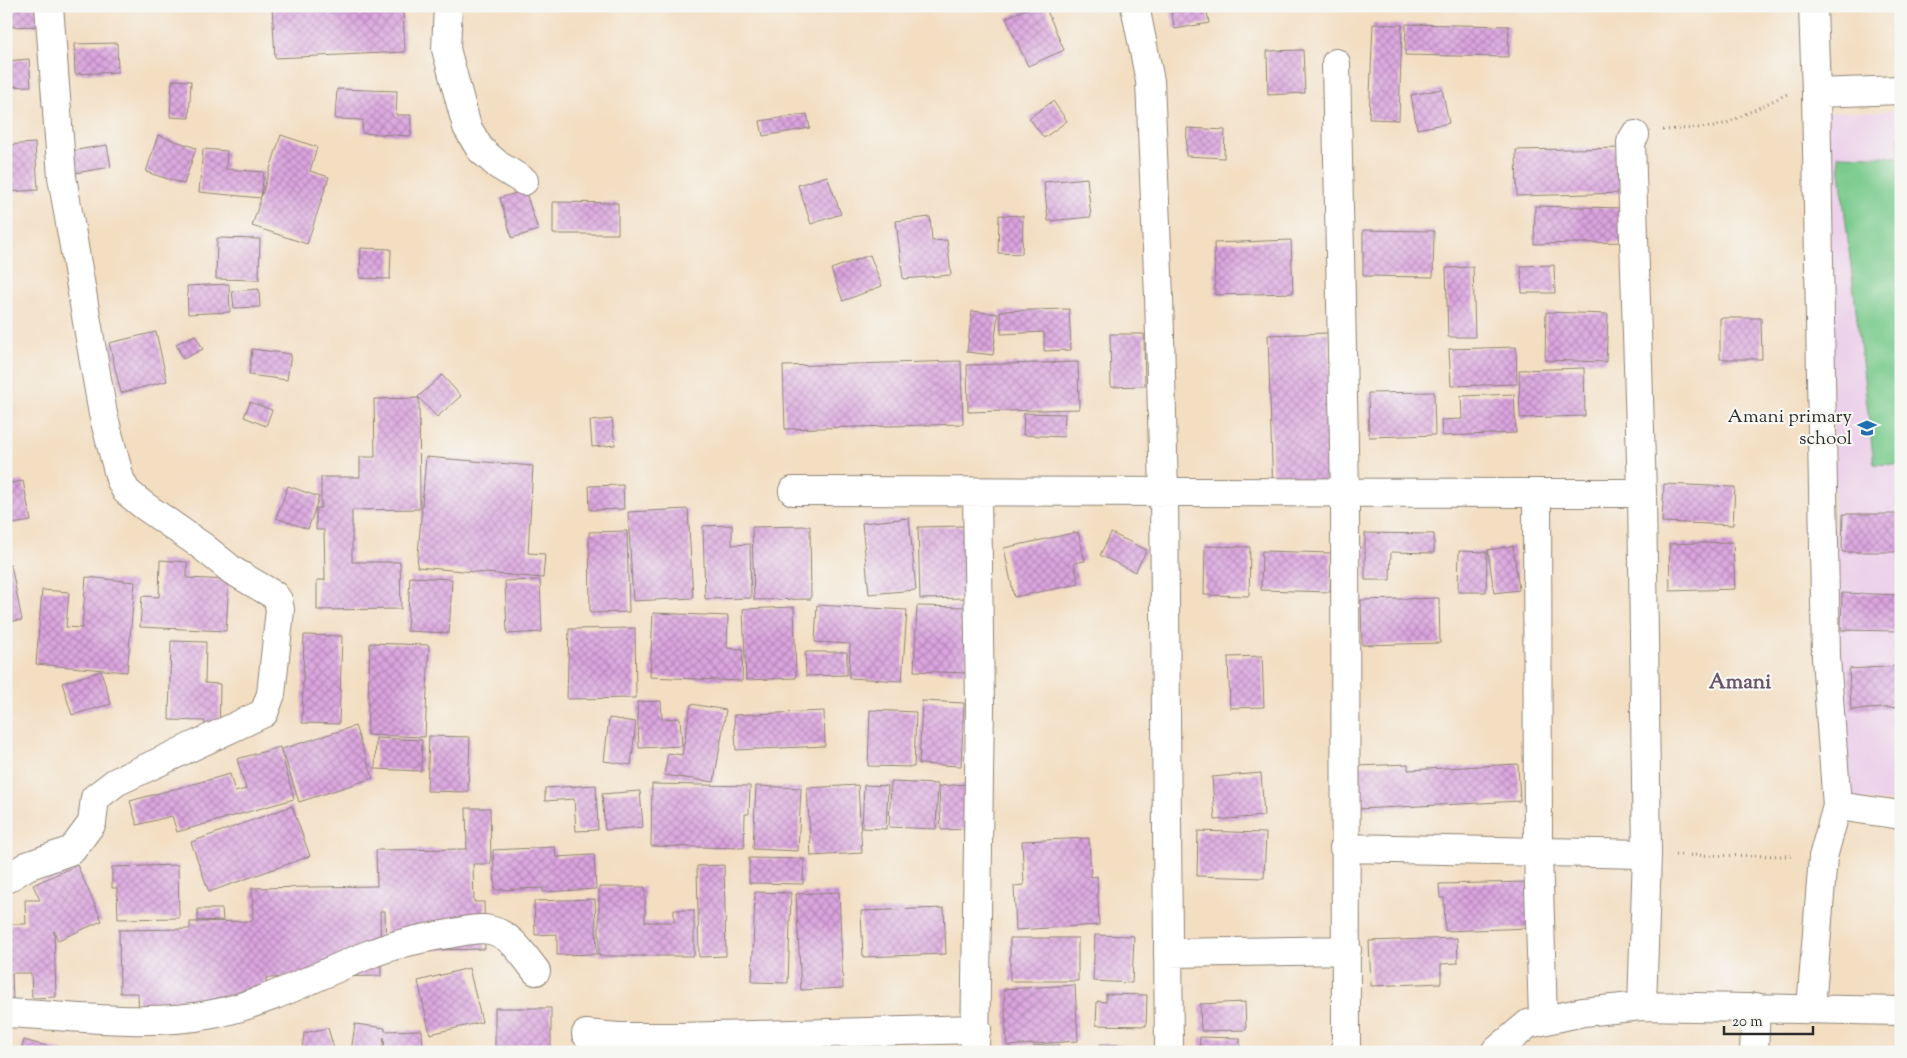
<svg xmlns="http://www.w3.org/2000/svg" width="1907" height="1058" viewBox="0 0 1907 1058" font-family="'Sorts Mill Goudy',serif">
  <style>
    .built { fill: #ecd1ea }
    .green { fill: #7acb8d; stroke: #527b5c }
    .building { fill: url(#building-cross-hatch) }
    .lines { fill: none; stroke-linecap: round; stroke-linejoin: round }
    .minor-casing { stroke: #8f8476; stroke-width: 30 }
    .path { stroke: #8f8476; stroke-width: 3; stroke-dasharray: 1 4; stroke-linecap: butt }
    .minor { stroke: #fff; stroke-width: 28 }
    .labels { text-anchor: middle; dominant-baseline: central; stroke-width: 4.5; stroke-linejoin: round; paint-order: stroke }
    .poi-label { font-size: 19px; fill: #2b2b2b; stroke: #f6f6f2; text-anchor: end }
    .quarter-label { font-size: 21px; font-weight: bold; fill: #69556a; stroke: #f6f6f2 }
  </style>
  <defs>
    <pattern id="building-cross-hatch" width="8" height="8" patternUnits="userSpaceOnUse" patternTransform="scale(1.25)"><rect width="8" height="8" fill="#dba4df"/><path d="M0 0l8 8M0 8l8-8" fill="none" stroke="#b286b5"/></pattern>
  </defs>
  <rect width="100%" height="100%" fill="#f6f6f2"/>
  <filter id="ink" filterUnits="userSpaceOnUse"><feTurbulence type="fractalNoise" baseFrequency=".02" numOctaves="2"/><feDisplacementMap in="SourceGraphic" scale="10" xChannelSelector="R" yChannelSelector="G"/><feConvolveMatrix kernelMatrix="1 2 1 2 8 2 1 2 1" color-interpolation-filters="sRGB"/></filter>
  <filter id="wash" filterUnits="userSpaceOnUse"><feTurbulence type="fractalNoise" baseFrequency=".0096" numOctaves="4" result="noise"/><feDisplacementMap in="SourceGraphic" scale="20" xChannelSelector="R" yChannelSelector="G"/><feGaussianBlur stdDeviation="1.12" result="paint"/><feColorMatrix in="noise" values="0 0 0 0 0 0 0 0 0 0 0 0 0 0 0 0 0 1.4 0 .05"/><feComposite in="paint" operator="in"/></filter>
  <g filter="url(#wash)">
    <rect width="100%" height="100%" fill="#f3dec2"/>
    <!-- built -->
    <path class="built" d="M1901,111V802L1845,800L1838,745L1828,112Z"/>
    <!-- green -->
    <path class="green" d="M1899,135H1901V465L1874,464L1838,155L1899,157Z"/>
    <g id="blocks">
      <!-- building -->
      <path class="building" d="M272,6H421V10L403,11L405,52L275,58Z
        M1032,6H1045L1064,50L1028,66L1006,18Z
        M1206,6L1209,23L1175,29L1171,12Z
        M41,7L42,26L6,27V8Z
        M1373,24L1402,25L1399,120L1369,119Z
        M1406,24L1509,26L1508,57L1405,55Z
        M117,43L118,72L75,74L74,44Z
        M1303,50L1305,93L1268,95L1267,51Z
        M29,59L31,86L6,87V61Z
        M172,80L191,81L189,118L170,117Z
        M337,89L397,91L396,115H411V136L362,133L363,120L335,119Z
        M1442,89L1449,123L1417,129L1411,95Z
        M1053,101L1067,121L1044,138L1029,118Z
        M807,114L810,128L763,136L760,121Z
        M1187,128L1225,130L1224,158L1186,156Z
        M158,135L196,148L184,184L146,172Z
        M281,135L317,147L310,171L329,177L307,244L252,226L261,198L199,192L203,149L227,151L226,169L264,172L261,197Z
        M35,143L38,190L6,192V145Z
        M107,145L111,167L75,173L71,151Z
        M1624,148L1625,193L1517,196L1516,150Z
        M827,176L841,214L811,224L798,185Z
        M1087,178L1091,217L1048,221L1044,182Z
        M525,190L538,230L512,238L500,198Z
        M553,202L618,203V234H553Z
        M1535,206L1624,208V242L1534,244Z
        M999,215L1023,216L1022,254L998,253Z
        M930,217L932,241L947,240L951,275L903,279L896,221Z
        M1363,230L1434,231L1433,277L1363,276Z
        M217,238L260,239L259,280L216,279Z
        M1291,240L1293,293L1215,295L1214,243Z
        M361,248L391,249L390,279L360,278Z
        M870,255L882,286L843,301L831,269Z
        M1554,265L1555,293H1522L1521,266Z
        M1473,267L1475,337H1448L1446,268Z
        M229,284L230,312L188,314L187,286Z
        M259,289L260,307L234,308L232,291Z
        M1069,309L1071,350L1044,351V332L1001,334L1000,311Z
        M972,311L998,314L993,355L967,352Z
        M1546,312L1608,314L1606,362L1545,360Z
        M1720,318H1761L1762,359H1720Z
        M156,332L167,381L121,393L109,343Z
        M1329,333L1332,494L1273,496L1268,335Z
        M1110,334H1144L1145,386L1111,387Z
        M195,335L203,349L183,359L176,344Z
        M1516,347L1517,384L1451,386L1449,349Z
        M252,349L291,354L287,380L249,375Z
        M961,361L963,424L785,429L783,366Z
        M1078,362L1079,409L968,412L967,365Z
        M1584,368L1585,416L1520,418L1519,370Z
        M442,375L461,396L437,417L418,397Z
        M1434,392L1435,435L1369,437L1368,393Z
        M1514,394L1516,433L1442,436L1441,420L1462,419L1461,396Z
        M419,398L420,509L352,510V562H400L401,609L317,610V580H325L324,530H316V508H321V477H360V457H375L374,399Z
        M250,402L272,410L266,426L244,417Z
        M1024,413L1065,414L1064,437L1023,435Z
        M612,419L615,445L592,447L590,421Z
        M426,457L533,466L528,553L545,554L543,578L417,567Z
        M23,481L31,521L6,525V484Z
        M1664,484L1735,487L1733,525L1662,522Z
        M623,485L624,509L590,510L589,486Z
        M288,486L319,497L308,529L276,518Z
        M688,509L693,598L633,601L628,512Z
        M1843,514H1901V552H1842Z
        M909,518L916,590L869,594L862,523Z
        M732,525V545L750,544L751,598L705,599L703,526Z
        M810,526L811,599L754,600L752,527Z
        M964,526L966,598L920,599L918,527Z
        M627,531L629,612L590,613L589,532Z
        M1078,532L1085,561L1074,563L1079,584L1014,597L1004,548Z
        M1111,533L1147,550L1135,572L1100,555Z
        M1365,533L1434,534V553L1391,552L1390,580H1365Z
        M1733,542L1735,589L1670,591L1669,544Z
        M1205,546L1250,547L1249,596L1204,595Z
        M1513,546L1519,590L1494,593L1488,550Z
        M1262,551L1331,553L1330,592L1261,590Z
        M1459,551L1487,552L1486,592H1458Z
        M160,560L187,562V578L229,580L226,631L140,627L142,596L159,597Z
        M11,565L22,620L6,622V566Z
        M86,577L135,582L127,672L36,664L42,590L69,592L66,627L82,628Z
        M410,577L452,579L449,633L407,631Z
        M540,580L542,632L507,634L505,581Z
        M1842,593L1901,595V631L1841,630Z
        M1439,598L1440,643L1362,645L1361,600Z
        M817,605L907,610L902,681L849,678L850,644L815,642Z
        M917,606L968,607L966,673L914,671Z
        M794,607L796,678L746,680L743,609Z
        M653,613L728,616L727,648L743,649L742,681L650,677Z
        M635,628L636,698L567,699L569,629Z
        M304,635L342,636L339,724L302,723Z
        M171,641L206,642L205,683L220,684L219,740L204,739L205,721L169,720Z
        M370,643L429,645L425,737L367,735Z
        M805,652H847V675L806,676Z
        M1262,656L1264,707L1230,708L1228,657Z
        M1901,666V707L1851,710L1849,669Z
        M101,671L111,704L72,715L62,683Z
        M661,701L662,719L680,718L682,746L639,748L637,702Z
        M922,701L964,703L961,766L919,764Z
        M691,704L726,710L714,782L664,775L668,753L682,755Z
        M870,710L916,712L914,767L868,766Z
        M824,711L825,746L736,750L734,715Z
        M609,718L636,722L631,765L604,761Z
        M355,726L373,778L299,802L282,749Z
        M429,736L470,737L468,792L427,791Z
        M376,738L422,740L421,771L375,769Z
        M280,747L294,799L177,832L172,816L137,825L130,801L230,774L235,792L246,789L237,759Z
        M1408,764V770L1518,764L1520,801L1359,809L1357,766Z
        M1261,773L1264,816L1215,820L1212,777Z
        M891,782L938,784L936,829L889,827Z
        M652,784L750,786L749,814H745L744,848L651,846Z
        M967,784L969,829L941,830L939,786Z
        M596,785L598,830L576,831L574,799L545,801V788Z
        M858,785L862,853L811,856L807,788Z
        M864,785L888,786L886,829L862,828Z
        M756,786L801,788L798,851L753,849Z
        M640,791L643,827L605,830L602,794Z
        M292,806L310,856L209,892L191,842Z
        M466,808H490L491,864H473L474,902H484L485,949L386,951L385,911H380L381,976L266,978L267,1003L139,1014L138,993H120L119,930L190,929V922L253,921L252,888L377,886L376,850L467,849Z
        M1198,831L1266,833L1264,878L1197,876Z
        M1089,838L1091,877L1097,876L1099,925L1016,930L1014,886L1024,885L1022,841Z
        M555,847L556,857L594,855L596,889L543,892V888L495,890L493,850Z
        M749,858L804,859L803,884L749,883Z
        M77,865L102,921L58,940L54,931L56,997L32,998L31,973H12L13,1000L6,1001V924H26L25,900H40L33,885Z
        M178,865L179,918L118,919L117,888H112V867Z
        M724,865L726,956L699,957L697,866Z
        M1529,882L1531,928L1445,931L1444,898H1440L1439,884Z
        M599,887H645V922H674V910H694V956H599Z
        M755,892L791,893L788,983L752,982Z
        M839,892L843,988L801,990L796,894Z
        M595,899L597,954L557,955V934L535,935L534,901Z
        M944,908L946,954L863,957L861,911Z
        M198,909H222L223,920L198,921Z
        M1095,935L1134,936L1132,983L1093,981Z
        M1010,938H1078V981H1010Z
        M1457,938L1458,963L1441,964V983L1371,986L1369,941Z
        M469,968L482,1022L430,1034L418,981Z
        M1075,985L1078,1041L1007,1046L1004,989Z
        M1106,994L1147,995L1146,1026L1096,1025L1097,1001L1106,1002Z
        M1245,1002L1246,1030L1201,1031L1200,1004Z
        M495,1008H551V1052H495Z
        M355,1024L385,1028V1031L422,1030L423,1052H385L384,1037L382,1052H351Z
        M328,1028L335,1052H302L304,1033Z
        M1200,1037L1240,1038V1052H1199Z
        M24,1040L63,1051V1052H21Z
        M1100,1044L1125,1045V1052H1100Z
        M1059,1045V1050L1086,1048V1052H1034V1046Z
        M234,1048L255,1050V1052H233Z"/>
    </g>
  </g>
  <g filter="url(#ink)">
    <use href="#blocks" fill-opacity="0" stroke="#8f8476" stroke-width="1"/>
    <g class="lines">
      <!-- minor casing -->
      <g class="minor-casing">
        <path id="minor" d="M448,6L446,49L467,127L480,149L498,165L524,181
          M1135,6L1150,81L1159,297L1164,493L1169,1052
          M1336,63L1345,493L1346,1052
          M1816,93L1901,90
          M1635,135L1631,142L1642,493L1647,854L1642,1006
          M793,491L1537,493
          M1837,806L1901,815
          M1344,848L1647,854
          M6,879L27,866L72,850L92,823L95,798L116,782L264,713L271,694L280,610L278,600L274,595L233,571L202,546L143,505L126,491L120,479L103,414L62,177L49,6
          M1168,953L1347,950
          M1811,1008L1823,857L1837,806L1826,658L1816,93L1813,6
          M6,1013C73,1016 148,1027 213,1014C267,1003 314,977 365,956C389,946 422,938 449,934C461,932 477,927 490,930C512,935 523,955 536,971
          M1543,1019L1538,853L1537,493H1642
          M586,1034L618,1037H679L977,1029
          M975,1052L980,707L977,493
          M1495,1052L1528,1024L1583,1012L1642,1006L1901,1011
          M1754,1052L1756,1007"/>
      </g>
      <!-- path -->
      <path class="path" d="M1663,130L1713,127L1727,123L1787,94
        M1675,855L1794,856"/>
      <!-- minor -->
      <use href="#minor" class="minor"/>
    </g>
  </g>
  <!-- icons -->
  <defs>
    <g id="school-bare" transform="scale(1.5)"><path d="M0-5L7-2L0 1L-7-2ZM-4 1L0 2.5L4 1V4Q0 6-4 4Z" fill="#1f6fb2" stroke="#f6f6f2" stroke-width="2.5" paint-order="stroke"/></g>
  </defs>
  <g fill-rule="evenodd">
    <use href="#school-bare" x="1867" y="428"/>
  </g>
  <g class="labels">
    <!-- poi labels -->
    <g class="poi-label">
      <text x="1852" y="417">Amani primary<tspan x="1852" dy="22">school</tspan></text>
    </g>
    <!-- quarter labels -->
    <g class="quarter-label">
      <text x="1740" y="683">Amani</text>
    </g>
  </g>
  <!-- margin -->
  <rect width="1907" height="1058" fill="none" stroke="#f6f6f2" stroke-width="25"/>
  <!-- scale -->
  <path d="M1724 1026v8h89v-8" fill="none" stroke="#2b2b2b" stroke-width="2.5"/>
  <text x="1732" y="1026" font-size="15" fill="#2b2b2b" stroke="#f6f6f2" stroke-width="4" paint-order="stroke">20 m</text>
</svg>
